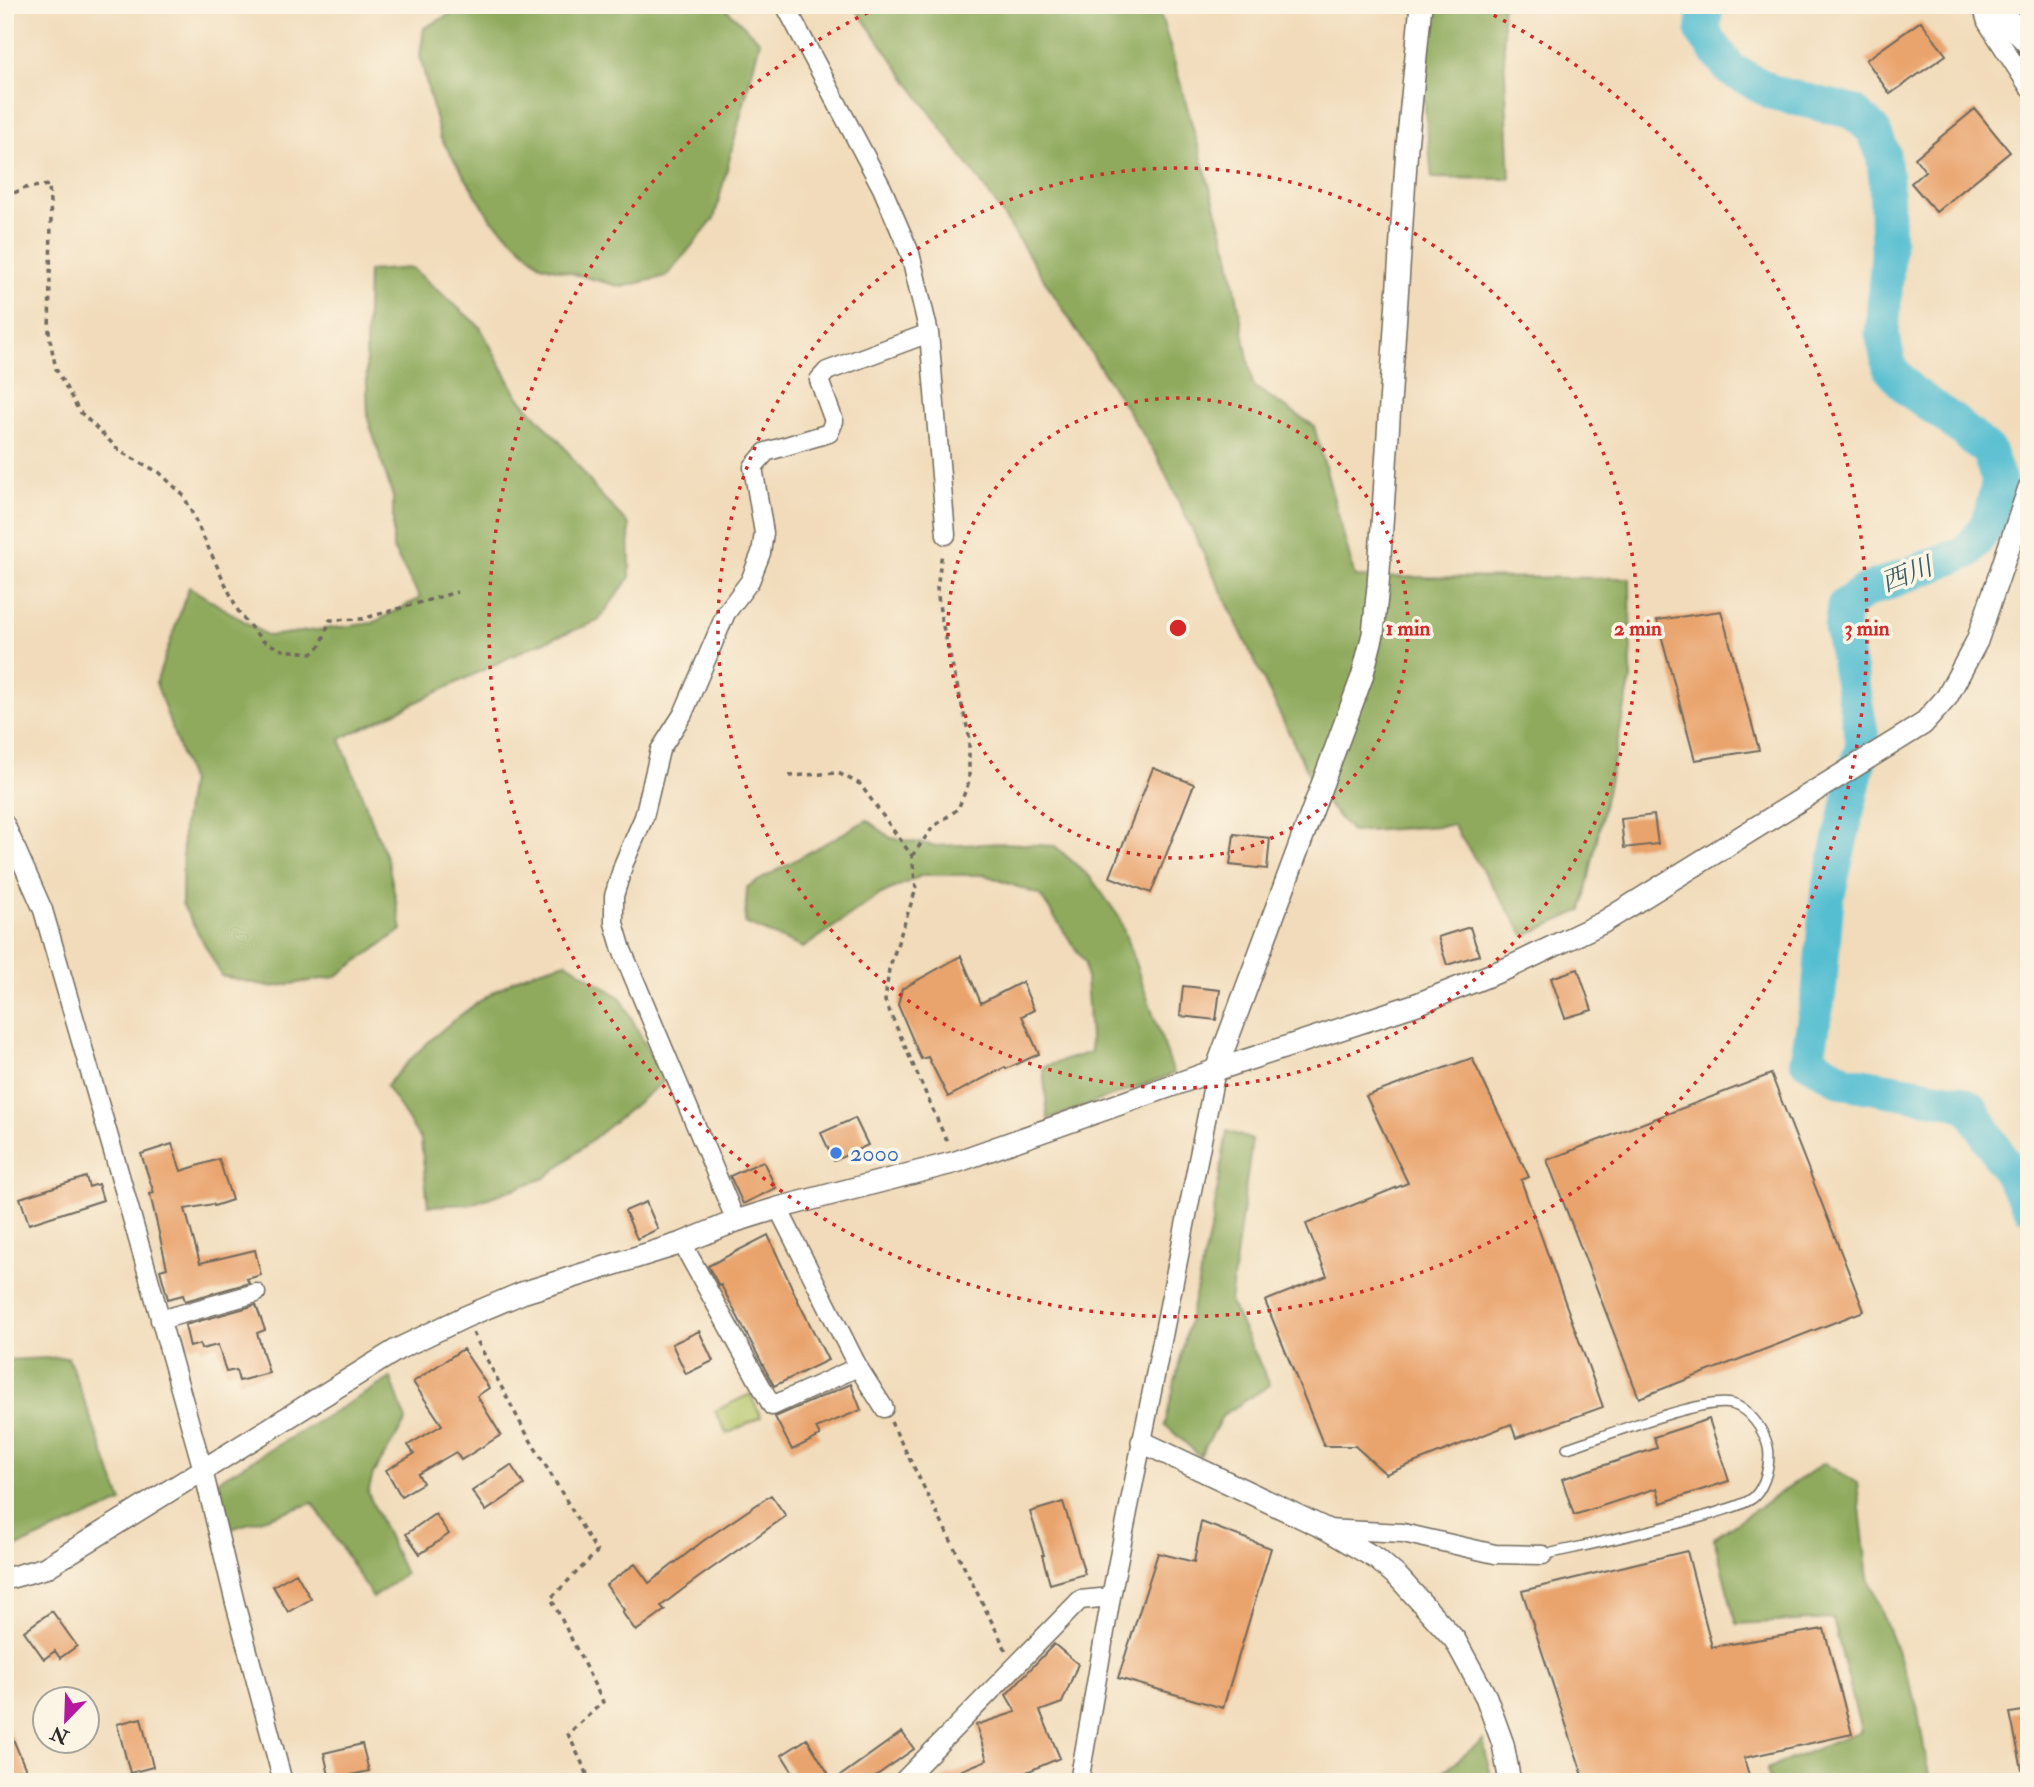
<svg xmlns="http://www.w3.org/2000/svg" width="2034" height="1787" viewBox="0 0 2034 1787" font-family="'IM FELL Double Pica','Noto Serif JP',serif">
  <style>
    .green { fill: #b4c569; stroke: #70784a; stroke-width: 2 }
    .forest { fill: #8faa5d; stroke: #5d6a44; stroke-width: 2 }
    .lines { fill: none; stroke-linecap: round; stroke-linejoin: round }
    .river { stroke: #55bed1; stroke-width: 35 }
    .building { fill: #e9a36c }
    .service-casing { stroke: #70695d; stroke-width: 12 }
    .minor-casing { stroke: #70695d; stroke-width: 21 }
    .tertiary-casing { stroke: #70695d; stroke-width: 24 }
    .secondary-casing { stroke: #70695d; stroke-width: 28 }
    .path { stroke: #70695d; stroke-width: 3.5; stroke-dasharray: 5 5; stroke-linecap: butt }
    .service { stroke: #fff; stroke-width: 9 }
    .minor { stroke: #fff; stroke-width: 18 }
    .tertiary { stroke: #fff; stroke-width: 21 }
    .secondary { stroke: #fff; stroke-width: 24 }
    .ring { fill: none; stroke: #d62828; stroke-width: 3.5; stroke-dasharray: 3.5 7 }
    .shop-dot { fill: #3f7fe0; stroke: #fcf5e5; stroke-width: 2.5 }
    .labels { text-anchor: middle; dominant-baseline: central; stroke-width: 7; stroke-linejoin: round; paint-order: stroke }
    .shop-label { font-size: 24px; fill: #366cbe; stroke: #fcf5e5; text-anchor: start }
    .water-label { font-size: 26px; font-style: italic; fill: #3a5e65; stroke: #fcf5e5 }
    .centre { fill: #d62828; stroke: #fcf5e5; stroke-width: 3.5 }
    .ring-label { font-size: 21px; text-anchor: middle; font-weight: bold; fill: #d62828; stroke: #fcf5e5; stroke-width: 7; stroke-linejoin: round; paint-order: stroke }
  </style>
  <rect width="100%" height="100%" fill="#fcf5e5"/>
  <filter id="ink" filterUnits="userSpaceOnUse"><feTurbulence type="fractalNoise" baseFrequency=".0143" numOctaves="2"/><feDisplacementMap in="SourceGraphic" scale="14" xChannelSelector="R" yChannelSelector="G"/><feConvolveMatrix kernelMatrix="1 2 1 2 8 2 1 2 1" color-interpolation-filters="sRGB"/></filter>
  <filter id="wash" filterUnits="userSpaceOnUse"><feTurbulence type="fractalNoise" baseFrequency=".00686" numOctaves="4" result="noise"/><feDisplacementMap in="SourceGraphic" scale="28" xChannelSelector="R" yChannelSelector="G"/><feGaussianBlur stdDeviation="1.57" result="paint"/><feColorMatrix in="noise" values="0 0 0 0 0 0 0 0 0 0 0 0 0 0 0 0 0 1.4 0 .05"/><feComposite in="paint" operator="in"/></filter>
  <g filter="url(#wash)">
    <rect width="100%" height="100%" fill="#f1dbba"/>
    <!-- green -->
    <path class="green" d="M750,1394L761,1417L727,1434L715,1411Z"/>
    <!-- forest -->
    <path class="forest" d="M468,5H722L760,41L714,219L667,276L622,287L541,265L491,219L440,137L420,56L424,28Z
      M853,5H1158L1229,254L1253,386L1314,426L1355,577L1630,578L1631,679L1582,910L1525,936L1453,825L1352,832L1318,794L1158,458L994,201Z
      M1415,5H1506L1502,8L1510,179L1432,178Z
      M412,268L480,327L517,395L561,443L598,492L629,525L630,577L598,621L533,646L340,739L388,862L402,930L335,977L272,987L222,976L182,904L183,827L190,780L156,683L189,587L268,636L373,623L420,598L393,549V497L368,419L366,353L368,271Z
      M867,820L891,838L937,846L1004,843L1055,846L1091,878L1119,917L1174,1074L1048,1119L1043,1067L1091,1052L1085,963L1040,895L985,875H923L881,894L803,948L745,923L747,887Z
      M566,962L621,998L664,1081L545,1178L471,1204L428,1206L421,1140L386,1086C424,1042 468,1004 520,977C534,970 551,967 566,962Z
      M1227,1131L1252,1140L1230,1302L1270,1385L1223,1415L1200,1456L1165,1425L1212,1223Z
      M68,1357L122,1502L5,1552V1360Z
      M391,1378L406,1421L373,1474L368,1493L405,1574L373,1598L313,1503L228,1530L217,1481Z
      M1824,1463L1857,1483L1868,1578L1916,1701L1930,1782H1769L1767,1769L1861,1731L1833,1619L1736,1624L1714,1538Z
      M1483,1740L1492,1782H1430Z"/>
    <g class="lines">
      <!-- river -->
      <path class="river" d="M1706,5L1703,33L1731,70L1774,93L1853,112L1873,130L1883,154L1886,180L1888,252L1882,333L1890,368L1909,390L1950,419L1988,451L1999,481L1988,525L1967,552L1865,591L1844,606L1841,627L1863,742L1827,898L1819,992L1807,1060L1845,1082L1954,1101L1970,1107L2029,1205"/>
    </g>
    <g id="blocks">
      <!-- building -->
      <path class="building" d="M1921,21L1946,55L1890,94L1866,60Z
        M1975,109L2010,152L1936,212L1911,183L1925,171L1915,158Z
        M1721,611L1759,750L1695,760L1657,620Z
        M1153,768L1194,784L1151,893L1110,877Z
        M1654,815L1658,844L1624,848L1621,819Z
        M1234,834L1270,838L1267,869L1230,865Z
        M1470,927L1479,955L1447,965L1438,937Z
        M961,956L981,1003L1022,982L1034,1010L1022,1016L1039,1054L1006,1069L1005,1067L948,1097L928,1057L921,1059L898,1005L902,989Z
        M1578,969L1592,1010L1565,1018L1551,978Z
        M1183,986L1220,990L1216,1020L1180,1016Z
        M1472,1058L1529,1177L1521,1180L1603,1407L1516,1438L1511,1424L1386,1474L1355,1446H1324L1265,1301L1327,1276L1306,1224L1408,1183L1366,1096Z
        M1771,1074L1864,1311L1639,1398L1547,1160Z
        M855,1118L868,1145L834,1161L821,1133Z
        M172,1144L181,1171L219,1159L232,1200L214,1206L213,1204L185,1209L200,1263L255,1250L261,1275L247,1279L249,1283L185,1301L183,1295L168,1299L160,1270L167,1268L150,1194L154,1193L141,1154Z
        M763,1161L776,1188L743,1204L730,1176Z
        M86,1177L89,1187L98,1184L103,1200L29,1224L20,1198Z
        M646,1202L658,1229L637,1239L625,1211Z
        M768,1235L798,1301L828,1360L774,1386L721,1285L719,1286L708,1266Z
        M256,1305L265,1330L257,1333L269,1373L239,1381L236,1370L226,1372L218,1345L201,1349L200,1344L190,1347L185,1325Z
        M699,1331L713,1361L686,1374L672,1344Z
        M463,1349L489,1388L477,1396L501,1435L461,1460L456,1452L418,1474L423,1483L401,1496L386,1470L414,1454L408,1445L442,1425L413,1382Z
        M851,1384L861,1410L816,1428L820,1436L792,1450L775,1417Z
        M1709,1419L1729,1481L1661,1503L1657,1488L1574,1515L1562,1479L1657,1448L1654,1437Z
        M511,1465L524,1485L486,1511L472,1491Z
        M771,1495L786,1516L691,1583L661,1606L665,1610L636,1631L622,1612L624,1610L606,1585L635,1564L649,1583L703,1541Z
        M1063,1502L1085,1574L1050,1584L1042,1555H1044L1030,1512Z
        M435,1514L449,1534L420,1554L406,1534Z
        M1201,1522L1271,1548L1223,1708L1118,1678L1158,1553L1194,1562Z
        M1687,1551L1712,1647L1824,1629L1852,1734L1744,1758L1751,1782H1585L1522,1591Z
        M296,1573L311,1599L288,1612L273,1586Z
        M52,1611L77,1646L60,1658L55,1651L44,1659L24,1631Z
        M1054,1644L1078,1664L1062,1703L1040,1711L1060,1758L1024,1773L1026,1778L1015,1782H933L987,1760L976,1725L1016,1712L1006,1695Z
        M2029,1710V1768L2022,1769L2010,1713Z
        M141,1718L153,1767L130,1773L117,1724Z
        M5,1722H6L31,1782H5Z
        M902,1732L914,1749L867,1782H799L782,1755L807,1739L833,1781Z
        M362,1744L369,1771L330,1780L324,1753Z"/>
    </g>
  </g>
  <g filter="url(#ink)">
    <use href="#blocks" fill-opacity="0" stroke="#70695d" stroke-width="2"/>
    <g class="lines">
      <!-- service casing -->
      <g class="service-casing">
        <path id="service" d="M1543,1555C1601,1542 1659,1530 1715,1513C1726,1509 1745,1505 1754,1497C1766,1485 1771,1461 1768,1447C1764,1430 1749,1408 1731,1404C1702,1397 1600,1438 1567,1448"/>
      </g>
      <!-- minor casing -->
      <g class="minor-casing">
        <path id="minor" d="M785,5L882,188L910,253L929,333L946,535
          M1982,5L1987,22L2029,87
          M5,824L43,910L121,1179L203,1470L235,1603L283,1782
          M778,1208L858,1367L884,1408
          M736,1221L622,950L614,923V896L624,863L644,817L660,750L683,714L726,613L750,581L761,553L764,533L753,467L766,452L829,433L834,421L819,380L827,371L929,333
          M682,1243L772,1406L858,1367
          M160,1320L256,1293
          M1326,1529L1403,1533L1495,1554L1543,1555
          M902,1782L1080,1600L1111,1597
          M1079,1782L1111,1597L1216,1070"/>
      </g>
      <!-- tertiary casing -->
      <g class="tertiary-casing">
        <path id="tertiary" d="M1216,1070L1362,677L1373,634L1378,586L1407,147L1421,5
          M1142,1442L1326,1529L1377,1559L1399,1578L1455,1640L1486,1697L1503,1744L1510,1782
          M5,1579L45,1568L398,1349L465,1317L522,1293L682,1243L736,1221L778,1208L956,1162L1216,1070L1417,1004L1508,968L1602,923L1923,724L1947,697L1977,641L2029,488"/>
      </g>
      <!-- secondary casing -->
      <g class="secondary-casing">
        <path id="secondary" d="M1993,5L2029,43"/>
      </g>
      <!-- path -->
      <path class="path" d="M5,197L25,188L49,185L51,221L49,335L56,369L79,411L121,452L160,473L184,496L240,615L263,641L282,650L313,653L321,645L330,620L362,619L457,592
        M789,776L838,773L860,784L912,856L916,889L889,969L885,1001L948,1144
        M912,856L933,827L958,809L969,782V735L941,618L937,589L942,552
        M473,1333L522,1426L597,1552L551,1598L603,1702L568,1734L591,1782
        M891,1422L1006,1650"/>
      <!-- service -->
      <use href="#service" class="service"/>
      <!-- minor -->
      <use href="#minor" class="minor"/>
      <!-- tertiary -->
      <use href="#tertiary" class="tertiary"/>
      <!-- secondary -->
      <use href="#secondary" class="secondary"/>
    </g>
  </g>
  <!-- distance rings -->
  <g class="ring">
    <circle cx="1178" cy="628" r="230"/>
    <circle cx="1178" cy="628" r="460"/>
    <path d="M1475 6A689 689 0 1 1 881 6"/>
  </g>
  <!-- markers -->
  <circle class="shop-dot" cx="836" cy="1153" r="7"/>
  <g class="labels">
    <!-- shop labels -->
    <g class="shop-label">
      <text x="850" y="1153">2000</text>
    </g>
    <!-- water labels -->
    <g class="water-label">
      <text transform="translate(1907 575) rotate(-21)">西川</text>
    </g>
  </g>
  <circle cx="1178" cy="628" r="10" class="centre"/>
  <g class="ring-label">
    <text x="1408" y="635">1 min</text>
    <text x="1638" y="635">2 min</text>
    <text x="1867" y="635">3 min</text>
  </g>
  <!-- margin -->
  <rect width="2034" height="1787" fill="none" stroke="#fcf5e5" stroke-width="28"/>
  <!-- north arrow -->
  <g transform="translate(66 1720) rotate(203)"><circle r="33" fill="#fcf5e5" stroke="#a8a49b" stroke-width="2"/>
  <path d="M0-5L12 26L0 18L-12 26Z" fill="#b5179e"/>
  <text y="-10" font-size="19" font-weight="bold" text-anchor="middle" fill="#2b2b2b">N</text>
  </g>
</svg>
